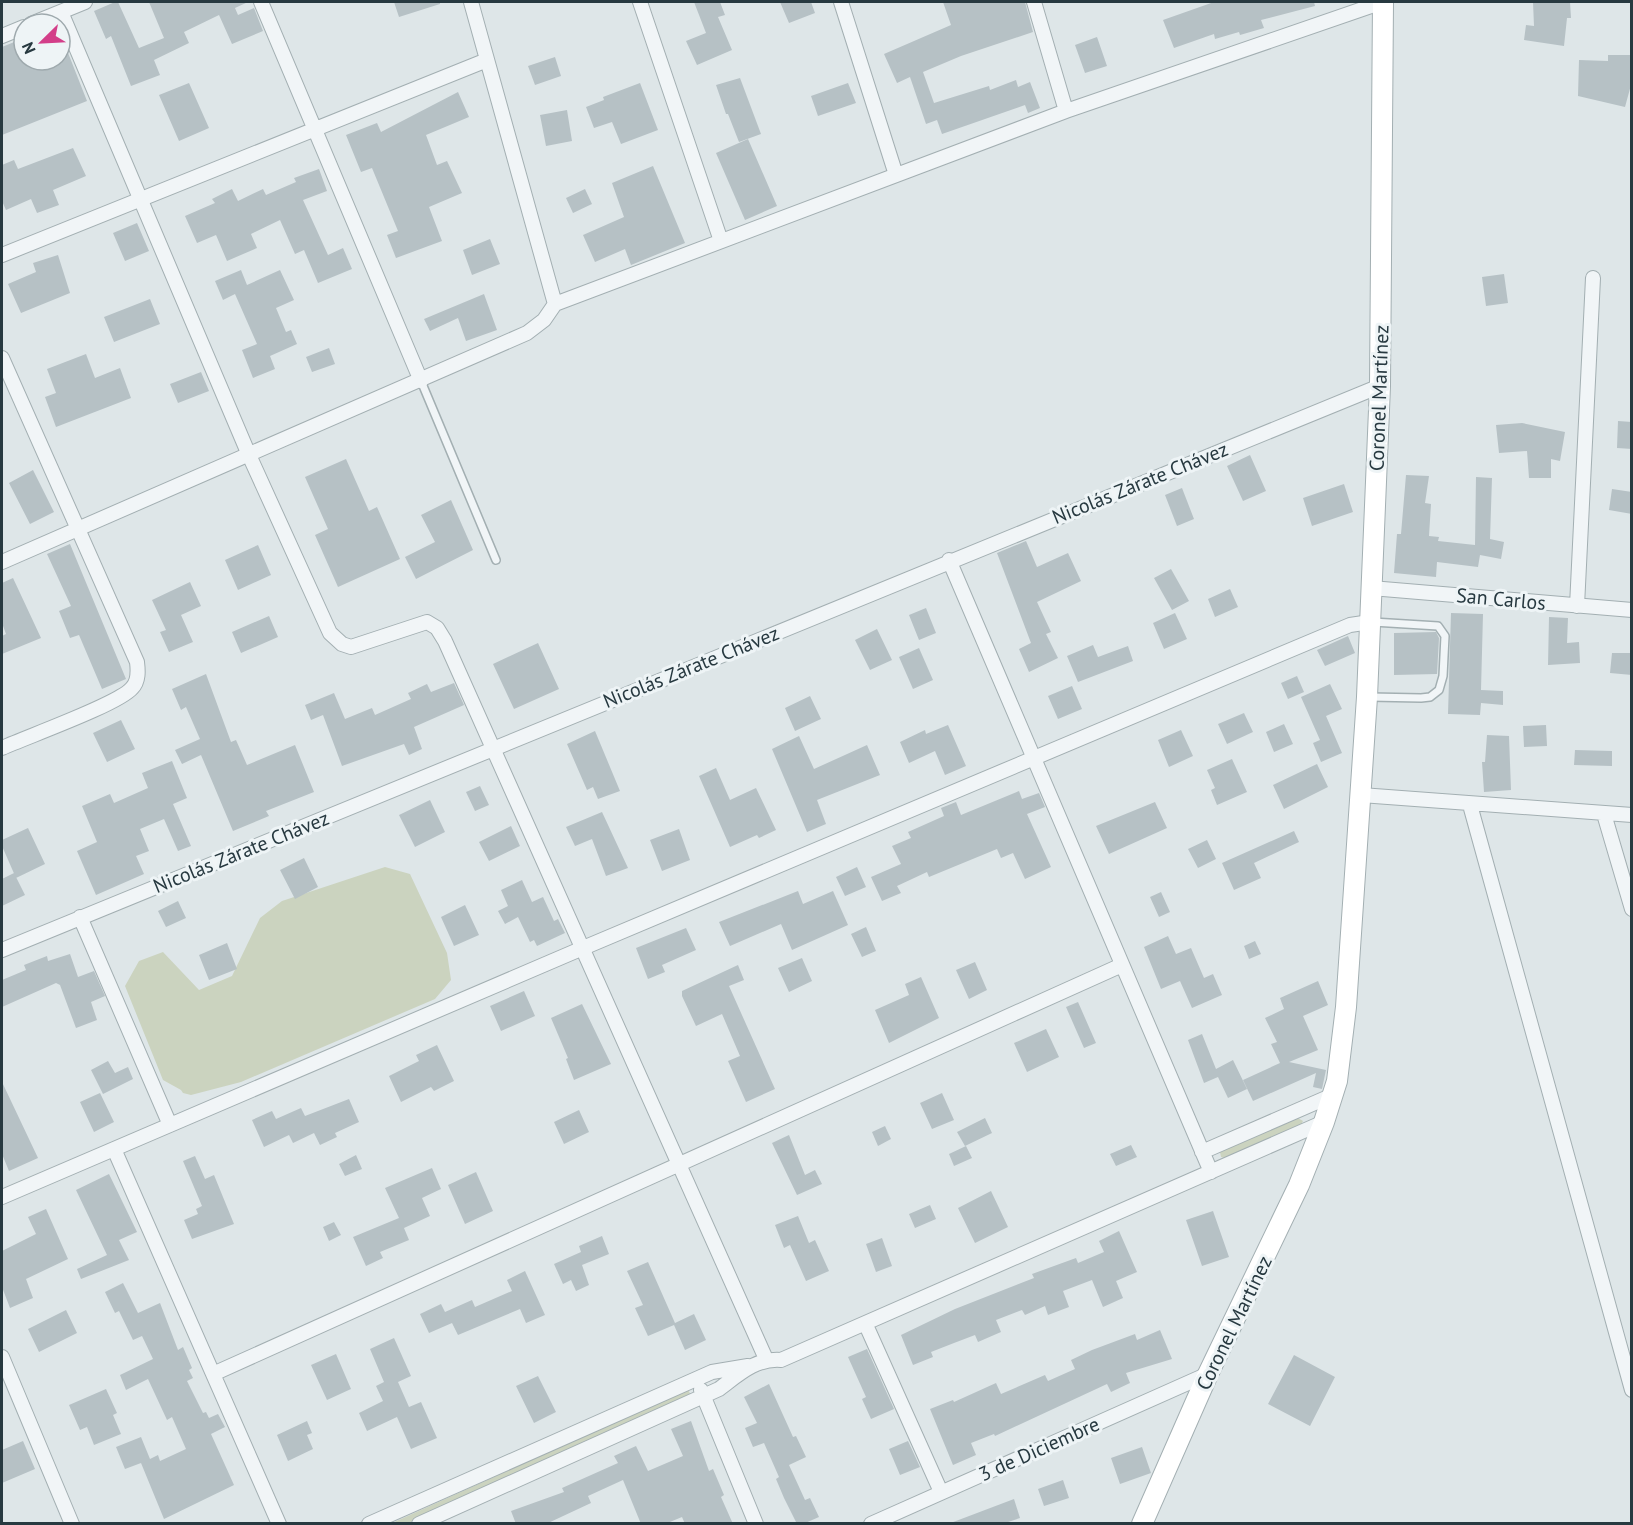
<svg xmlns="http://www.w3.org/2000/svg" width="1633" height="1525" viewBox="0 0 1633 1525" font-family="'PT Sans',sans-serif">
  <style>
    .green { fill: #cbd3bf }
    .building { fill: #b6c1c5 }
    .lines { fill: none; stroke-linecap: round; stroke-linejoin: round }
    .lane-casing { stroke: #a3afb2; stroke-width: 10 }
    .street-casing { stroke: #a3afb2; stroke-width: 16 }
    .secondary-casing { stroke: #a3afb2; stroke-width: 22 }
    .lane { stroke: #f1f5f7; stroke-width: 7 }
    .street { stroke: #f1f5f7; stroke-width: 14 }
    .secondary { stroke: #fff; stroke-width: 20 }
    .labels { text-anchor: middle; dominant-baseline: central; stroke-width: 6; stroke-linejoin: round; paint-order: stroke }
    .street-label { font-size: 20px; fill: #273940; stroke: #eef4f6 }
  </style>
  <rect width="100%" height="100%" fill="#dee6e8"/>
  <!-- green -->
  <path class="green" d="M385,867L410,874L447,953L451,980L435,999L241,1082L191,1095L183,1093L181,1090L163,1080L125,986L139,961L163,952L199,990L232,976L260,918L282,901Z
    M1298,1118L1303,1121L1301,1125L1225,1158L1221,1157L1220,1152Z
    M688,1389L691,1396L408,1523L390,1524Z"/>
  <!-- building -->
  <path class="building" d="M115,2H118L139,48L164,38L149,2H248L235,8L238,15L254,8L263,31L232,44L219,15L184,32L189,43L154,60L160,75L131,86L111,36L106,39L94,11Z
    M394,2H440V4L399,17Z
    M694,2H720L725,15L718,17L732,50L697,65L686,41L706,33Z
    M780,2H811L815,13L789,23Z
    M943,2H1025L1033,32L961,56L923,72L934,103L989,86L990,90L1016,80L1018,87L1030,82L1040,108L1028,113L1025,105L942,134L937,120L926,124L910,77L897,83L884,54L951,25Z
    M1214,2H1314L1315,6L1261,20L1264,28L1240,35L1239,32L1215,39L1214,34L1174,48L1163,20Z
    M1533,2H1570L1571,18H1567L1564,46L1524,40L1526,25L1534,26Z
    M61,35L87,101L2,135V47L24,38V60H60Z
    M1097,37L1107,66L1085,73L1075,45Z
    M1608,55H1631V85L1625,107L1578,96L1579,60L1608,61Z
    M555,57L561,76L535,85L528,66Z
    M740,78L761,134L739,142L728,114H726L716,85Z
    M189,83L209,128L179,141L159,95Z
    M640,83L658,130L621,144L612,122L594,128L586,107L604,100L603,97Z
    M848,83L856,103L818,116L811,96Z
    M458,92L469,117L426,135L437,165L447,161L462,193L429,207L442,241L396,258L387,235L398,231L372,168L361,172L346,135L377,123L381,132Z
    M567,110L572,141L546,146L540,115Z
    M748,139L777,206L745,220L716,153Z
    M73,148L86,176L53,190L59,205L37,213L31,199L6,210L2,201V165L14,160L18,169Z
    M653,166L685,243L631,265L625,249L595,262L583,235L624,217L612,183Z
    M319,169L327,191L303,200L328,255L343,248L352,269L318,283L304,250L295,254L280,220L251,234L257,248L227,261L216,235L197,243L185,216L215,203L212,199L232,189L238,201L263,189L266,195L296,182L294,178Z
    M585,189L592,204L573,213L566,198Z
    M137,223L149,251L125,261L113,233Z
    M490,239L500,264L472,275L463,250Z
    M58,255L70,293L21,313L8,284L36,272L33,263Z
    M241,270L247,285L280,270L294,300L276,308L286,332L291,330L297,344L270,356L275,369L253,378L242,350L257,344L235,294L223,300L215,281Z
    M1504,274L1508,303L1486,306L1482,277Z
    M484,294L497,330L466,341L458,318L430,331L424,319Z
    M150,299L160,324L114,342L104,317Z
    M329,348L335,364L312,372L306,357Z
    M86,354L95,378L120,368L131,398L56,427L45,397L56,393L47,369Z
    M201,372L209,391L178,403L170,384Z
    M1618,421L1632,422V449L1617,448Z
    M1522,423L1565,432L1560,461L1551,459V478H1529L1527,451L1499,453L1496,425Z
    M1250,455L1266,491L1243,501L1227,466Z
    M346,459L369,511L377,507L400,559L338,587L315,535L328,529L305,477Z
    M33,470L54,512L30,524L9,483Z
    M1406,475L1429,476L1425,503L1431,504L1429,536L1439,537L1438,541L1475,545L1476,477L1492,478L1490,539L1504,542L1501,559L1480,555L1478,567L1437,562L1436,577L1394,573L1397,534H1401Z
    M1344,484L1353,512L1312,526L1303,498Z
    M1182,488L1194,519L1177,526L1165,495Z
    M1612,489L1632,492V514L1609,510Z
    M451,500L473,550L416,579L405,557L435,542L421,515Z
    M1026,541L1037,567L1068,553L1081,581L1037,602L1051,632L1046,634L1058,658L1029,672L1019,649L1031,643L997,553Z
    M70,544L126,679L102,689L79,635L70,638L59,611L71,606L47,554Z
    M258,545L271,575L238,590L225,560Z
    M1171,569L1189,601L1172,610L1154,578Z
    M13,578L41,638L2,654V636L6,634L2,623V583Z
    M190,582L201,606L181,615L193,642L169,652L160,632L166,630L152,600Z
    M1230,589L1238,607L1215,617L1208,599Z
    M926,608L936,633L919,640L909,615Z
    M1175,613L1187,639L1164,649L1153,623Z
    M1451,613L1483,614L1481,690L1503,691V705L1481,703L1480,715L1448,714Z
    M269,616L278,637L241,653L232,632Z
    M1549,617L1568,618L1567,643L1579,642L1580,663L1548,665Z
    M877,629L892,660L870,670L855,640Z
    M1436,632L1439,638L1437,674L1394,675V633Z
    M1348,636L1355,653L1325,666L1317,650Z
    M538,643L559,689L514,709L493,664Z
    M1093,645L1098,657L1128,646L1133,661L1078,682L1067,656Z
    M919,648L933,680L913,689L899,657Z
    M1612,653H1632V675L1610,673Z
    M206,674L231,742L236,740L247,765L295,745L314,792L266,811L269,816L233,831L201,755L182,764L175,750L200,739L186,707L181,710L172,689Z
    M1297,676L1304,692L1288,699L1281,683Z
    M454,683L464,705L414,727L422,749L409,755L404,744L342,766L323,715L311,720L305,705L334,693L345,719L372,708L375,715L411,699L408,693L427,684L431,692Z
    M1330,684L1342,709L1326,716L1342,753L1321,762L1313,743L1320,740L1301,697Z
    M1072,686L1082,709L1058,719L1048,696Z
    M810,696L821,719L795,731L785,708Z
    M1244,713L1253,732L1227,744L1218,724Z
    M121,720L135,749L107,762L93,733Z
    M1284,724L1293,744L1274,752L1266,732Z
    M948,725L966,766L945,775L935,751L909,763L900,742L925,730L926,734Z
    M1546,725L1547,746L1524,747L1523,726Z
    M1181,730L1193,756L1169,767L1158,740Z
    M595,731L620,791L598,799L593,787L587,790L567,744Z
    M1487,735L1509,736L1511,790L1484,792L1482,762H1485Z
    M799,736L814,769L867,745L880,775L817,800L826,824L807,832L772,749Z
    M1575,750L1612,751V766L1574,765Z
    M1232,759L1247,792L1217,805L1211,790L1215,788L1207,770Z
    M172,761L187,798L173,804L191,846L178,851L164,819L140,829L149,851L136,856L144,874L96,895L77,851L97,842L82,806L110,794L114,803L148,788L142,773Z
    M1317,764L1328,787L1284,809L1273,785Z
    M716,768L730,800L756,788L776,830L759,838L757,835L730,847L699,776Z
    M480,786L489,805L475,811L466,792Z
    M1019,791L1022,799L1039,793L1045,807L1027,814L1051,867L1025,879L1013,853L1001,858L997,849L929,877L927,872L897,886L901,893L882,901L871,877L901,864L892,846L911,838L908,832L944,816L941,808L956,802L961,815Z
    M430,800L445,832L415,847L399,815Z
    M1155,802L1167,828L1109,854L1096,826Z
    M602,812L628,868L606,876L592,839L575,846L566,827Z
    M511,826L520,846L489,861L479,842Z
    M28,828L45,864L16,878L2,846V840Z
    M679,829L690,860L662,871L650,840Z
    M1294,831L1299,842L1254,863L1261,878L1234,890L1222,863Z
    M1207,840L1216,859L1198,868L1188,849Z
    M304,858L318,887L295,899L280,870Z
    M857,867L866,887L845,896L836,877Z
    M14,873L25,895L2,906V879Z
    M522,880L532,902L543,897L554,921L558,919L565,933L537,946L534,940L530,942L518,917L505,924L498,911L508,906L501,890Z
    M798,891L803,904L833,891L848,925L792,950L781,924L730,946L719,922Z
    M1161,892L1170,912L1159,917L1150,897Z
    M178,901L186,918L166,927L158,911Z
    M465,905L479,935L454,946L441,917Z
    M866,927L876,951L862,957L851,934Z
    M686,928L696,950L662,965L665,972L648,979L636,948Z
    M1168,936L1176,954L1191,948L1204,978L1213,974L1222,995L1192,1008L1180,981L1161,989L1144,947Z
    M1255,941L1261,954L1249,959L1244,946Z
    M227,943L237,969L209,980L199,955Z
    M70,954L78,977L94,971L105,996L91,1002L97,1020L76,1028L60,985L56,983L2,1007V980L26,970L24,965L47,956L48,961Z
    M802,958L812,981L789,992L778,968Z
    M975,962L987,990L969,999L956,970Z
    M738,965L744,980L729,986L775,1089L746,1102L728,1061L740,1056L722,1014L696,1026L682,996V991Z
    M921,977L939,1018L889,1043L875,1010L909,995L905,984Z
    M1318,981L1328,1005L1303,1016L1318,1050L1289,1062L1326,1070L1322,1089L1313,1087L1316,1073L1253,1101L1243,1080L1280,1063L1271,1044L1277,1042L1265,1018L1284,1009L1280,998Z
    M524,991L535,1016L501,1031L490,1006Z
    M1078,1002L1096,1043L1084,1048L1066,1007Z
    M582,1004L611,1064L574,1080L566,1059L568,1058L551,1018Z
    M1046,1029L1059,1057L1027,1072L1014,1043Z
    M1202,1034L1216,1069L1233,1060L1247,1089L1228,1098L1218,1077L1204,1083L1188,1040Z
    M437,1045L454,1081L434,1091L431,1087L401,1102L389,1076L419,1061L416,1055Z
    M108,1061L115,1073L128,1067L133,1079L103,1094L91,1070Z
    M2,1082L38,1158L9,1171L2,1154Z
    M100,1093L114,1122L94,1132L80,1102Z
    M942,1093L954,1120L932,1129L920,1103Z
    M349,1099L359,1122L335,1133L337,1137L320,1145L314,1133L293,1143L289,1135L264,1147L252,1120L272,1111L276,1119L301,1108L305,1116Z
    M579,1110L589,1132L564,1144L554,1122Z
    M985,1118L992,1133L965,1146L957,1132Z
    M885,1126L891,1139L878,1146L872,1132Z
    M789,1135L805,1175L815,1170L822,1184L797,1195L772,1143Z
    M1131,1145L1137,1157L1116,1166L1110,1154Z
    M966,1146L972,1158L954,1166L949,1154Z
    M356,1155L362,1169L345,1176L339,1164Z
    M195,1156L205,1179L214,1175L234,1224L192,1239L184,1220L198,1214L196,1209L202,1206L183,1161Z
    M432,1168L441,1189L422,1198L430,1216L404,1228L409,1240L380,1252L383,1258L366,1266L353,1237L399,1218L385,1188Z
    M476,1172L493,1211L465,1224L448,1185Z
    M109,1174L137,1232L119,1240L129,1260L81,1279L77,1269L107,1255L76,1190Z
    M991,1191L1008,1227L975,1243L958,1208Z
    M930,1205L936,1219L915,1228L909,1214Z
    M46,1209L68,1259L26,1279L33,1298L10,1308L2,1287V1251L36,1234L28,1217Z
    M1213,1211L1229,1257L1202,1266L1186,1220Z
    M798,1216L809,1243L815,1240L829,1271L806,1281L790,1245L784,1248L775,1225Z
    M334,1222L341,1235L329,1241L323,1227Z
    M1119,1231L1137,1272L1116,1281L1123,1298L1103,1307L1092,1280L1063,1291L1069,1307L1048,1315L1045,1306L1025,1315L1022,1310L996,1320L1001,1332L978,1342L975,1335L954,1343L931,1352L933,1357L913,1365L901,1335L955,1309L1034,1278L1032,1274L1076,1258L1078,1263L1104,1252L1099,1241Z
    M602,1236L609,1254L582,1265L589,1285L576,1291L571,1280L563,1284L554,1264L581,1252L579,1246Z
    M882,1238L892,1266L876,1272L866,1244Z
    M648,1262L675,1323L694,1314L706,1340L685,1350L674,1325L648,1336L635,1308L643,1305L627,1271Z
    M525,1271L545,1315L526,1323L520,1309L458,1335L452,1323L429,1333L420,1314L441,1304L445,1312L472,1300L475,1307L512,1291L507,1280Z
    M123,1283L138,1313L160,1303L178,1350L183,1347L192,1368L189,1370L193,1378L187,1381L203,1413L206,1412L209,1418L218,1414L225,1427L211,1434L234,1485L164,1519L141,1463L125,1469L116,1447L141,1437L150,1459L158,1455L160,1461L186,1449L172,1417L167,1420L148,1379L126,1390L120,1375L153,1359L142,1336L133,1340L119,1311L115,1313L105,1292Z
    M66,1310L77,1333L39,1352L28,1329Z
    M1160,1330L1172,1359L1126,1373L1130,1383L1111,1392L1107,1384L995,1436L994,1434L971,1443L976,1455L953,1465L930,1409L953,1400L954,1402L996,1383L1001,1394L1045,1375L1048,1381L1075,1369L1071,1360L1092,1350L1135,1334L1137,1340Z
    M394,1338L411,1376L398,1382L409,1407L421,1402L437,1438L411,1449L397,1417L367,1431L359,1413L383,1401L376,1386L384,1382L370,1349Z
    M867,1349L894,1409L871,1419L862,1399L866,1397L848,1357Z
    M336,1354L351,1389L327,1400L311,1365Z
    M1294,1355L1335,1377L1310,1426L1268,1404Z
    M538,1376L556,1412L534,1423L516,1386Z
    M769,1384L793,1437L796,1436L806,1457L789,1465L805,1500L810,1498L819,1517L803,1524H797L784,1498L776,1479L779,1477L764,1443L753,1447L745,1428L757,1423L744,1397Z
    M106,1389L117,1413L113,1415L121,1434L94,1445L87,1427L80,1430L69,1405Z
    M307,1421L312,1433L307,1435L313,1449L288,1461L277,1435Z
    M691,1421L709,1471L713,1469L724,1495L721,1497L733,1524H685L682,1517L665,1524H641L623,1480L588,1496L591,1503L546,1524H516L511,1511L564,1492L562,1488L618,1463L614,1456L636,1446L648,1471L683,1456L671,1429Z
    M23,1441L35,1469L2,1483V1450Z
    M908,1441L920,1467L900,1475L889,1449Z
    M1142,1447L1151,1473L1120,1484L1111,1458Z
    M1063,1480L1069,1498L1044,1506L1038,1489Z
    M1014,1499L1020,1518L1002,1524H948Z"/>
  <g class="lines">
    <!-- lane casing -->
    <g class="lane-casing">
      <path id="lane" d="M421,381L496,560
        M1370,697L1421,698L1430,697L1439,690L1443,676L1445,636L1438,626L1373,622"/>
    </g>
    <!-- street casing -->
    <g class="street-casing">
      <path id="street" d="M261,2L421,381
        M471,2L555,304
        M640,2L721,241
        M841,2L896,175
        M1034,2L1066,111
        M61,12L249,455L330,633L342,644L351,647L427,622L437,628L445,641L766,1359
        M31,24L85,2
        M2,36L24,27
        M2,255L487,60
        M2,358L137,662C138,670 139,681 132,688C119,704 26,737 2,748
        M949,560L1211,1172
        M2,562L527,333L544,320L555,304L1066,111L1383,2
        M1371,588L1632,610
        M1577,606L1593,278
        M1361,795L1632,815
        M1470,805L1632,1390
        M1604,814L1632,909
        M80,917L170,1125
        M2,950L1380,386
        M114,1149L279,1524
        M1202,1152L1333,1095
        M2,1197L583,948L1350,625L1370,622
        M866,1325L941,1492
        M2,1357L72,1524
        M213,1374L1122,965
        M701,1390L756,1524
        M369,1524L712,1372L748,1366
        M419,1524L719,1389C738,1375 755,1358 781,1360L1324,1122
        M871,1524L1208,1374"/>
    </g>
    <!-- secondary casing -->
    <g class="secondary-casing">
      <path id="secondary" d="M1142,1524L1208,1374L1299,1185L1324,1122L1337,1081L1346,1007L1367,697L1380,386L1383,2"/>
    </g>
    <!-- lane -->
    <use href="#lane" class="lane"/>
    <!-- street -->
    <use href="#street" class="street"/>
    <!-- secondary -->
    <use href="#secondary" class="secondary"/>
  </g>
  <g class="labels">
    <!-- street labels -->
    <g class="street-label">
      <text transform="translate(1379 398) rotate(-88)">Coronel Martínez</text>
      <text transform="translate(1140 483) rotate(-22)">Nicolás Zárate Chávez</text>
      <text transform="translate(1501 599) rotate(5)">San Carlos</text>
      <text transform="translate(691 667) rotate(-22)">Nicolás Zárate Chávez</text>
      <text transform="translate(241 852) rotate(-22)">Nicolás Zárate Chávez</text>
      <text transform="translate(1234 1323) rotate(-64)">Coronel Martínez</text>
      <text transform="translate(1039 1449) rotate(-24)">3 de Diciembre</text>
    </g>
  </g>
  <!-- border -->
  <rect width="1633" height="1525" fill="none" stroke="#273940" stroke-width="6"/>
  <!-- north arrow -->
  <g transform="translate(42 42) rotate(246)"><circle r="28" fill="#eef4f6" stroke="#9ea9ad" stroke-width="1.5"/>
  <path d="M0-4.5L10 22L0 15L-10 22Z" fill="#d33e89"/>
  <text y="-9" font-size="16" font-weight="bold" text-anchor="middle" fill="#273940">N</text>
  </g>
</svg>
